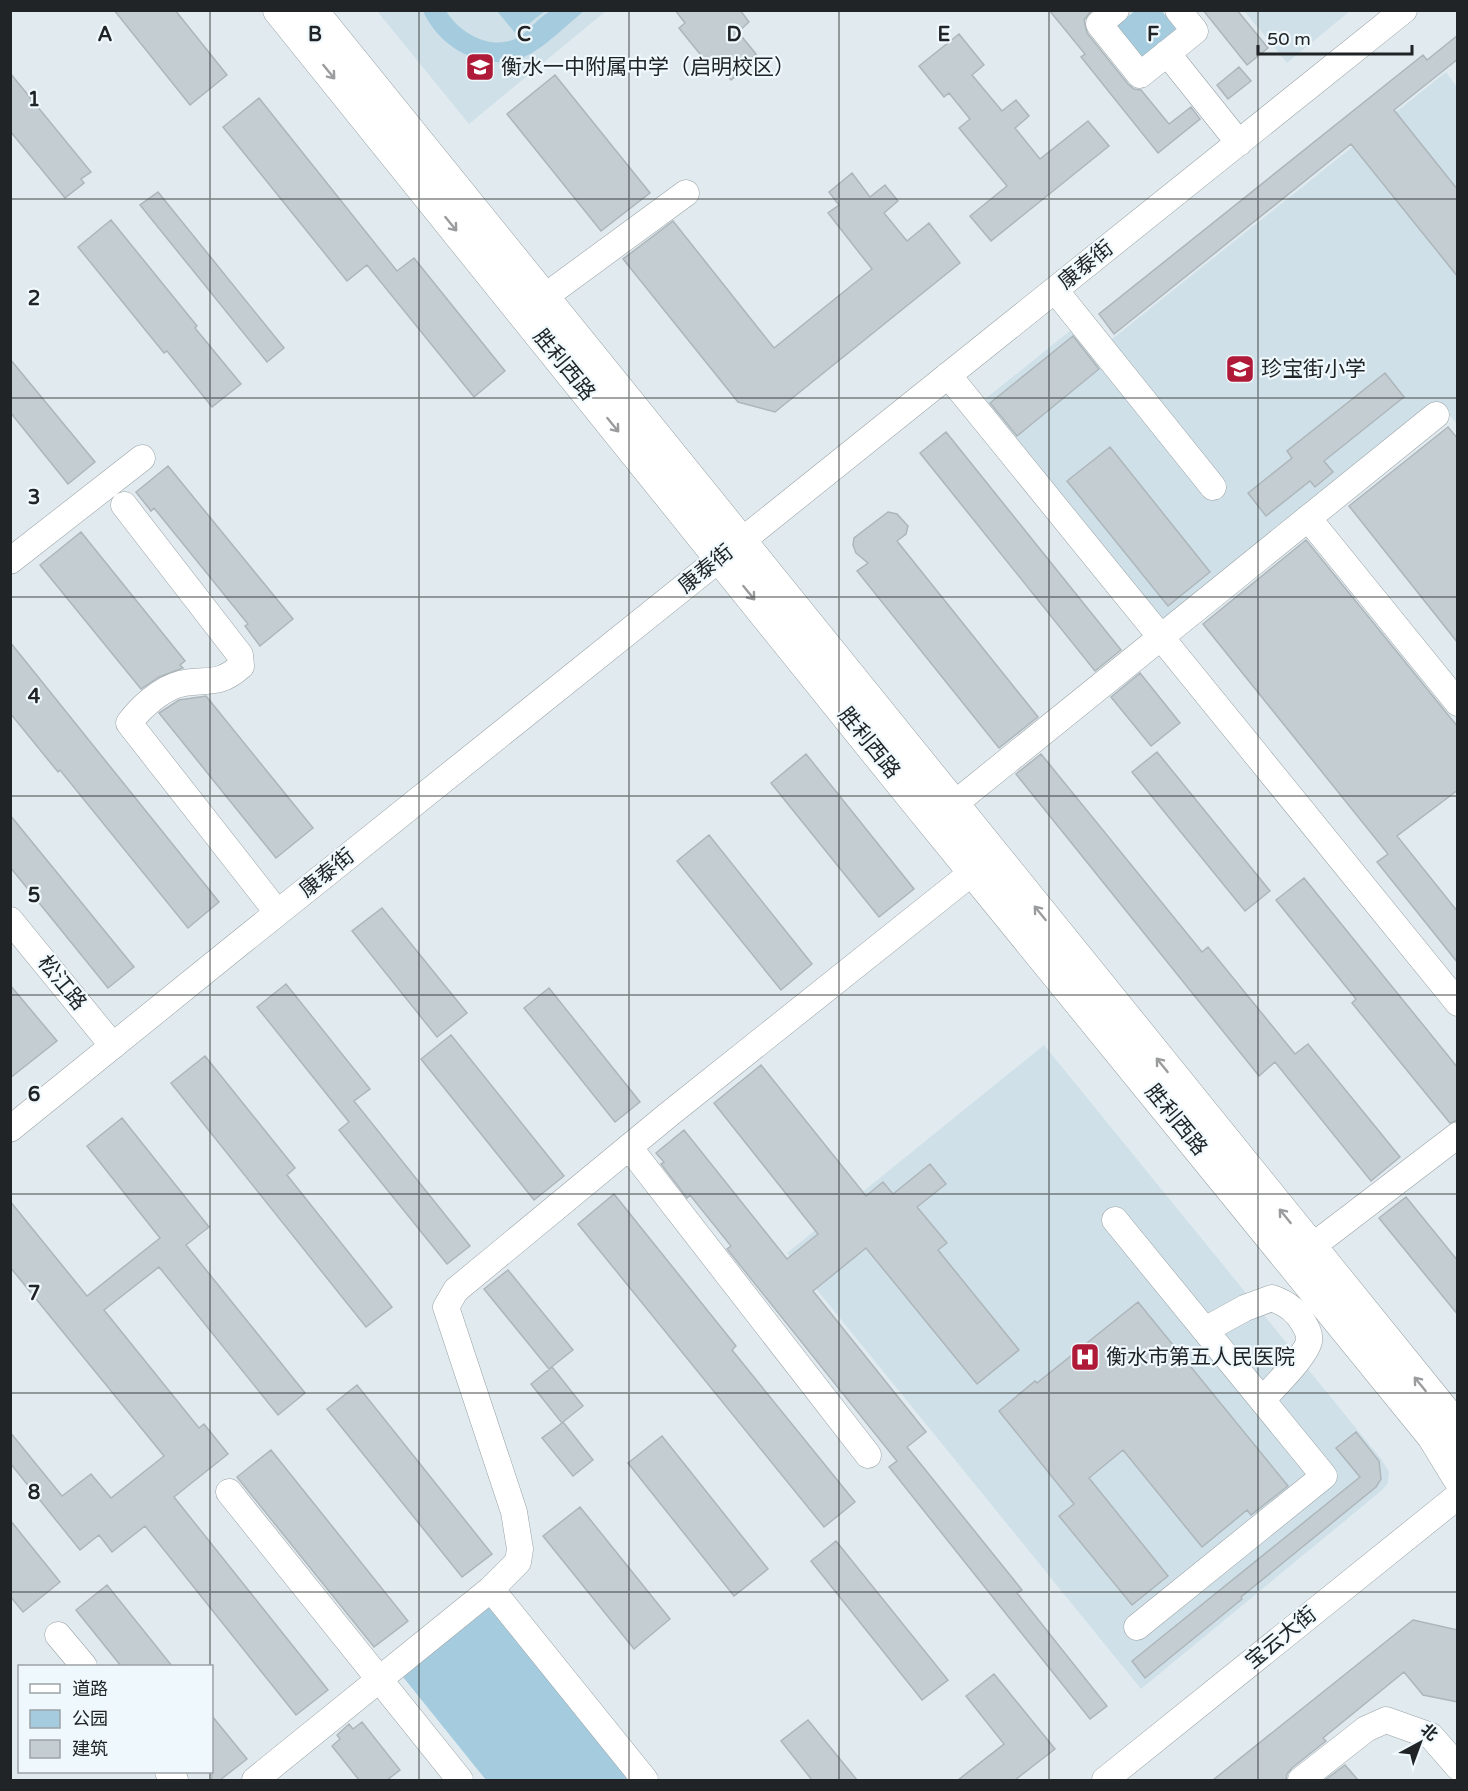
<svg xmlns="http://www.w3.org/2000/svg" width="1468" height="1791" viewBox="0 0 1468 1791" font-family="'Varela Round','Noto Sans SC',sans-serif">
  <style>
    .built { fill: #cfe0e8 }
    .green { fill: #a5ccde }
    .building { fill: #c4cdd1; stroke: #adb6ba; stroke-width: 1.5 }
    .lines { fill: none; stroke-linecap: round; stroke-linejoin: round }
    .minor-casing { stroke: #9aa2a6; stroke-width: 27 }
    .major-casing { stroke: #9aa2a6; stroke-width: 33 }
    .minor { stroke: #fff; stroke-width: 26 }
    .major { stroke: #fff; stroke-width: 32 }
    .oneway { stroke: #9b9c9d }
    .grid { fill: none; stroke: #212426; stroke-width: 1.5; stroke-opacity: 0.55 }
    .labels { text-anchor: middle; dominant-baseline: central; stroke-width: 4.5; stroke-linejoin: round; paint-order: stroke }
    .poi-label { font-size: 21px; fill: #212426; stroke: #eff8fc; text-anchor: start }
    .street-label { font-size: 21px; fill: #212426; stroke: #eff8fc }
    .grid-label { font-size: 20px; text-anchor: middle; font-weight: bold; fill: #212426; stroke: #eff8fc; stroke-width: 4.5; stroke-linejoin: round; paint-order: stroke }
  </style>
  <rect width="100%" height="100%" fill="#e1ebef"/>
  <!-- built -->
  <path class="built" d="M377,11H606L469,124Z
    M1244,11H1350L1287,63Z
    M1446,72L1457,87V424L1438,401L1163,621L985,399L1091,314L1112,339Z
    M1044,1045L1382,1460L1389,1472L1388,1483L1381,1491L1141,1689L787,1253Z"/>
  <!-- green -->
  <path class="green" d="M1161,10L1176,29L1141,58L1115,26L1135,11Z
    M423,11H446C460,34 495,54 522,35C531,28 541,15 551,11C560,8 575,10 584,11C569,23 547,45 530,54C489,76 440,50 423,11Z
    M497,11H545L516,34Z
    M490,1607L630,1780H486L403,1677Z"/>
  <!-- building -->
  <path class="building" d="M114,10H175L227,75L190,105Z
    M675,10H740L749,22L738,32L756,54L749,60L752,64L731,80L714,59L708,64L679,28L685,23Z
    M1049,10H1092L1084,20L1087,33L1128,84L1134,89L1141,90L1169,124L1191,107L1200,119L1158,153L1081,57L1085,54Z
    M1203,10H1237L1268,48L1247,65Z
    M959,34L984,65L972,75L1002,111L1016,100L1029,116L1015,128L1040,159L1088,121L1109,146L991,241L970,216L1007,186L959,128L970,119L949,93L944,97L919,66Z
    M1458,35V59L1394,110L1458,190V277L1351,144L1114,334L1099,314L1423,55L1427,60Z
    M1239,67L1251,81L1228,99L1217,85Z
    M10,73L91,172L81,179L84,183L65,198L10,131Z
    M555,75L650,193L601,231L507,114Z
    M259,98L397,271L414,258L505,371L474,397L367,265L347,281L223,127Z
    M852,173L870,197L885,185L898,201L884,213L907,241L929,223L960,263L775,412L738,402L623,259L673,221L774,348L872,269L828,213L839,205L829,192Z
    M158,192L284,348L267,362L140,205Z
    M111,220L197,326L195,328L241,384L212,407L167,351L164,353L78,247Z
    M1073,336L1099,369L1017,436L990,403Z
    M10,359L95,462L68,484L10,412Z
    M1385,373L1404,397L1324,461L1333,472L1315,487L1310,481L1266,516L1248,493L1292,458L1287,451Z
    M1448,427L1458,439V643L1349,506Z
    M946,432L1121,650L1095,671L920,453Z
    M1110,447L1210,572L1168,606L1067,481Z
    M168,466L293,619L260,646L245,626L248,624L154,508L151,511L136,492Z
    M888,512L897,514L908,526L906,534L897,541L1038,717L999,748L857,571L868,563L856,553L853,545L854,538Z
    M81,532L185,661L180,665L183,668L159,677L141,689L40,565Z
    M1306,540L1458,727V790L1397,836L1458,912V963L1377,862L1388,854L1203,624Z
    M10,642L219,902L188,928L60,770L58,772L10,713Z
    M1140,673L1180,723L1151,746L1111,697Z
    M206,696L313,828L276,858L159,713L179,700Z
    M1157,752L1270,891L1245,911L1132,772Z
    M806,754L914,889L879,917L771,783Z
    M1041,754L1202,952L1208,947L1295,1054L1308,1044L1400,1157L1371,1181L1275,1062L1259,1076L1016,774Z
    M10,815L134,967L108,988L10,867Z
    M709,835L812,964L781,990L677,861Z
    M1304,878L1458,1068V1120L1450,1123L1352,1003L1356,999L1276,900Z
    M382,908L467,1013L437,1037L352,931Z
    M286,984L370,1089L354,1101L470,1246L447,1264L339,1130L349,1122L257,1007Z
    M10,985L57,1041L10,1078Z
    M549,988L640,1102L615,1122L524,1008Z
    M451,1035L564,1176L534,1200L421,1059Z
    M205,1056L295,1168L287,1175L392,1307L366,1327L171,1083Z
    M761,1065L866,1196L883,1182L893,1194L930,1164L946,1184L917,1207L947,1243L938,1250L1019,1350L977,1384L866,1248L813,1291L926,1432L907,1447L1022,1590L1017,1593L1107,1706L1090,1719L889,1467L897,1461L727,1249L731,1246L690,1195L687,1198L661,1164L664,1162L656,1153L684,1130L787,1259L818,1234L714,1103Z
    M122,1118L209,1227L186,1245L305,1393L278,1415L159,1267L104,1310L199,1428L204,1424L228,1454L174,1497L328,1690L296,1715L145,1526L112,1552L99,1535L80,1550L10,1463V1432L62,1496L91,1474L111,1498L164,1456L10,1267V1201L87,1296L160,1238L87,1146Z
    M614,1194L736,1346L732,1350L855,1502L824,1527L578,1224Z
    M1406,1197L1458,1261V1315L1379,1218Z
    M508,1270L573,1350L549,1369L484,1289Z
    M1138,1302L1288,1486L1251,1515L1247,1510L1202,1547L1123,1450L1089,1478L1168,1576L1132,1605L1059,1516L1074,1504L999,1411L1035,1381L1037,1383Z
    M552,1367L583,1406L563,1422L593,1460L573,1476L542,1438L562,1423L531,1384Z
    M357,1385L492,1554L462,1577L327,1409Z
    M1356,1432L1379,1461L1381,1479L1376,1487L1241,1597L1242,1599L1145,1678L1132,1661L1360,1477L1336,1448Z
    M662,1436L768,1569L734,1596L628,1463Z
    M271,1450L408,1621L374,1647L237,1477Z
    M580,1507L670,1619L634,1649L543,1536Z
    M10,1520L60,1582L23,1612L10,1596Z
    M836,1541L948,1680L922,1700L811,1561Z
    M107,1585L172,1666H121L76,1610Z
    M1413,1620L1458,1630V1702L1423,1695L1404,1672L1323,1738L1326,1741L1292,1768L1287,1774L1286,1780H1213Z
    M994,1674L1055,1749L1015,1780H958L1004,1744L966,1696Z
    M212,1716L247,1759L220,1780H212Z
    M808,1720L857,1780H812L781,1741Z
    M362,1722L400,1770L387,1780H359L332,1746L340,1739L337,1735L349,1724L353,1729Z
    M1345,1765L1358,1780H1325Z"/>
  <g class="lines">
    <!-- minor casing -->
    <g class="minor-casing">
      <path id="minor" d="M1116,10L1099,24L1140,75L1195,31L1178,10
        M1167,53L1239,143
        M1055,290L1213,487
        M543,298L686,193
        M948,375L1458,1003
        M124,505L240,655L241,666C218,687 207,678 180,684C161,689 141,707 129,723L277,912
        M1308,518L1458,703
        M10,561L142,458
        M953,805L1436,415
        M10,920L113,1046
        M10,1129L230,951L1404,10
        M629,1147L868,1455
        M1115,1220L1324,1476L1137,1627
        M1310,1248L1458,1135
        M1205,1330L1245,1308L1272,1298C1286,1303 1297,1310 1304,1324C1307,1329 1310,1334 1309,1341C1306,1356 1273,1388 1262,1400
        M229,1492L460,1780
        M491,1589L645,1780
        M58,1635L84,1666
        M168,1772L175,1780
        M255,1780L491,1589L518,1562L520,1549L514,1512L446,1307L456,1290L668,1115L974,871
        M1105,1780L1458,1496
        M1301,1780L1366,1729L1386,1720L1431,1736L1458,1767"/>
    </g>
    <!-- major casing -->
    <g class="major-casing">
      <path id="major" d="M279,10L903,785L1433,1436L1458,1477
        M311,10L1458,1429"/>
    </g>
    <!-- minor -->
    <use href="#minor" class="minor"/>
    <!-- major -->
    <use href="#major" class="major"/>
  </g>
  <!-- one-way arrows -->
  <defs><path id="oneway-shaft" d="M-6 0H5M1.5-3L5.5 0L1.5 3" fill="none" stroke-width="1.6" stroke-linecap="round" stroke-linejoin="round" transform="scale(1.5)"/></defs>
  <g class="oneway">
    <use href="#oneway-shaft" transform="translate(329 72) rotate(51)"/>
    <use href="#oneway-shaft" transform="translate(451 224) rotate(51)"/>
    <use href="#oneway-shaft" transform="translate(613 425) rotate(51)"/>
    <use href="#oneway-shaft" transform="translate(749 593) rotate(51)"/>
    <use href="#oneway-shaft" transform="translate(1040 913) rotate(-129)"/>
    <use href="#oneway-shaft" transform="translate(1162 1065) rotate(-129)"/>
    <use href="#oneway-shaft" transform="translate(1285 1216) rotate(-129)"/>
    <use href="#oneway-shaft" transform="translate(1420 1384) rotate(-129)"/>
  </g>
  <!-- grid -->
  <path class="grid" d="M210,10V1666M419,10V1780M629,10V1780M839,10V1780M1049,10V1780M1258,10V1780M10,199H1458M10,398H1458M10,597H1458M10,796H1458M10,995H1458M10,1194H1458M10,1393H1458M10,1592H1458M210,1772V1780"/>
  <!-- icons -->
  <defs>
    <g id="school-square" transform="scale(1.5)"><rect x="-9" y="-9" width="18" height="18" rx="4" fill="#ae1a37" stroke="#eff8fc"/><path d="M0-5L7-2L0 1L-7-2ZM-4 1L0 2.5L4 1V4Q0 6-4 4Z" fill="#fff"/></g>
    <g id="hospital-square" transform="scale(1.5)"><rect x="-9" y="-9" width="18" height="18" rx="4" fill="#ae1a37" stroke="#eff8fc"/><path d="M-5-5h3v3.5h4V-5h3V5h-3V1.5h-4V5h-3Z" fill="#fff"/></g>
  </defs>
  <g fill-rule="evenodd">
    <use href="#school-square" x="480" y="67"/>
    <use href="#school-square" x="1240" y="369"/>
    <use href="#hospital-square" x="1085" y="1357"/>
  </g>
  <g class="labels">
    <!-- poi labels -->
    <g class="poi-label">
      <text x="501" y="67">衡水一中附属中学（启明校区）</text>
      <text x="1261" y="369">珍宝街小学</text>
      <text x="1106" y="1357">衡水市第五人民医院</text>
    </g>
    <!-- street labels -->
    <g class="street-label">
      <text transform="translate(1086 265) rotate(-39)">康泰街</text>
      <text transform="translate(564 365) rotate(51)">胜利西路</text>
      <text transform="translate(706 569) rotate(-39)">康泰街</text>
      <text transform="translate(869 743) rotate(51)">胜利西路</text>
      <text transform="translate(327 873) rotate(-39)">康泰街</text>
      <text transform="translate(62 983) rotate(51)">松江路</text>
      <text transform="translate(1176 1120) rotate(51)">胜利西路</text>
      <text transform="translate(1281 1638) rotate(-39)">宝云大街</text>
    </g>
  </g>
  <g class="grid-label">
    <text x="105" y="41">A</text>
    <text x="315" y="41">B</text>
    <text x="524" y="41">C</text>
    <text x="734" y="41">D</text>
    <text x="944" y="41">E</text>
    <text x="1153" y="41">F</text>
    <text x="34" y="106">1</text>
    <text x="34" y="305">2</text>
    <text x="34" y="504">3</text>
    <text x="34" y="703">4</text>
    <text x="34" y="902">5</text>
    <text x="34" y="1101">6</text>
    <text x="34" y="1300">7</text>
    <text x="34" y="1499">8</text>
  </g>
  <!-- border -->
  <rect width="1468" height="1791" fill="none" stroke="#212426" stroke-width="24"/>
  <!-- legend -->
  <rect x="18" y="1665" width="195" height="108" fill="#eff8fc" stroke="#9da3a6" stroke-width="1.5"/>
  <rect x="30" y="1684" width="30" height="9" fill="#ffffff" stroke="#9da3a6" stroke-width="1.5"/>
  <text x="72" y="1695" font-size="18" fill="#212426">道路</text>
  <rect x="30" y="1710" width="30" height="18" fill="#a5ccde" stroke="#9da3a6" stroke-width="1.5"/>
  <text x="72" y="1725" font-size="18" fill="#212426">公园</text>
  <rect x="30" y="1740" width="30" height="18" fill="#c4cdd1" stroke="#9da3a6" stroke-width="1.5"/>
  <text x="72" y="1755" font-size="18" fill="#212426">建筑</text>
  <!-- north arrow -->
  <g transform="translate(1420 1743) rotate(41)" stroke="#eff8fc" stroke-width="4.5" paint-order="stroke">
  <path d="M0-4.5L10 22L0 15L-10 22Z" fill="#212426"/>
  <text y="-9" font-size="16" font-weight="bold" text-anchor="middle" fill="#212426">北</text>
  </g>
  <!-- scale -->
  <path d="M1258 45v9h154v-9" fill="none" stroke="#212426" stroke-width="3"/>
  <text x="1267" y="45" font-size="18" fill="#212426" stroke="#eff8fc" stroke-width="4.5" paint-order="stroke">50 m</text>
</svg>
